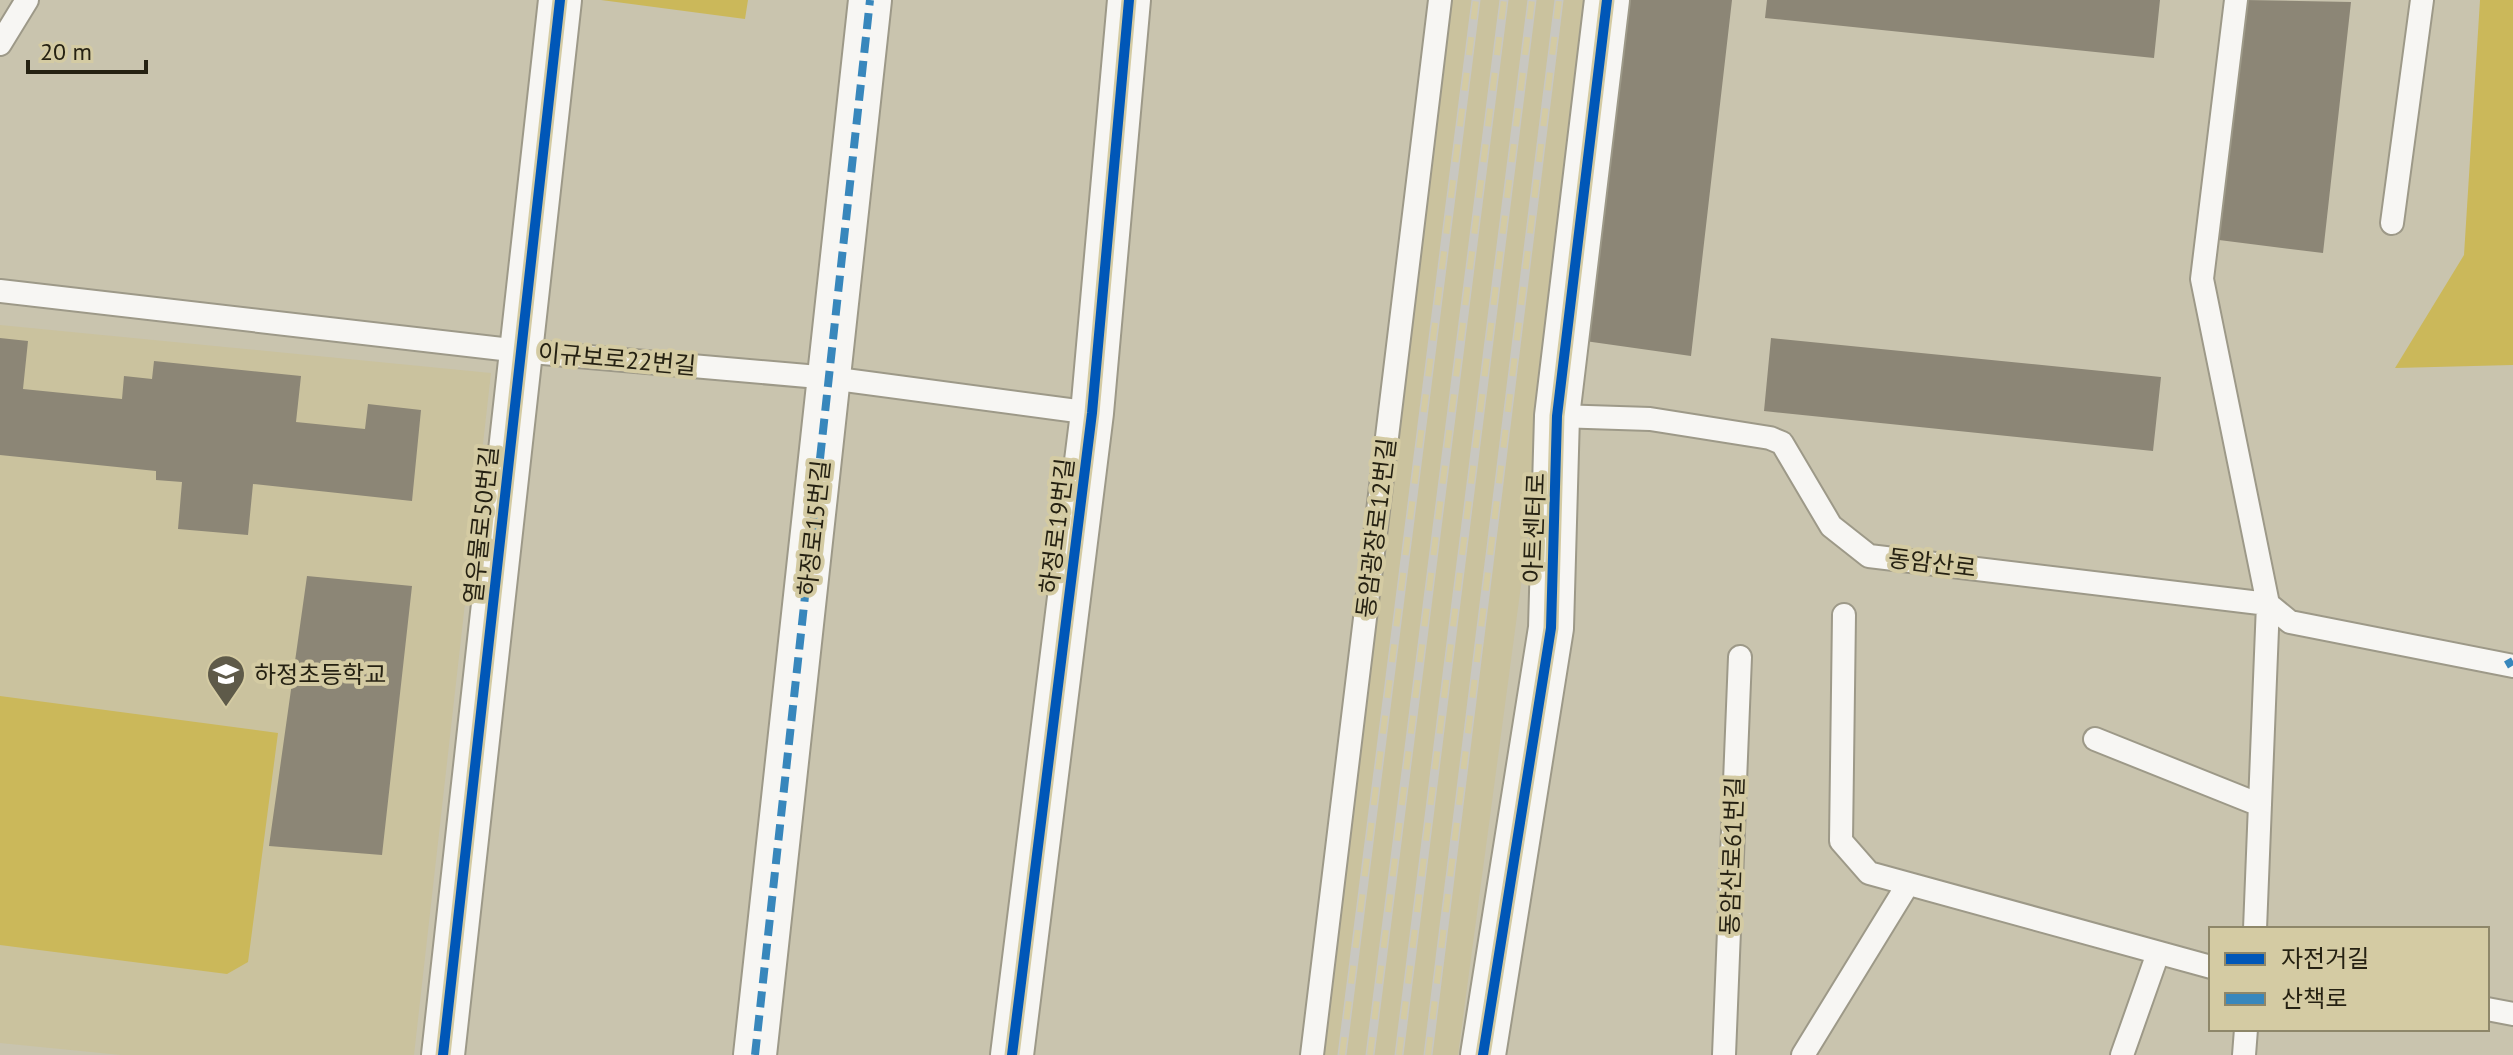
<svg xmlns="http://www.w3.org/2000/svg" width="2513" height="1055" viewBox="0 0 2513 1055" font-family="'PT Sans','Noto Sans KR',sans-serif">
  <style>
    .built { fill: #cac29e }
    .green { fill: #cbb85a }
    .building { fill: #8c8676 }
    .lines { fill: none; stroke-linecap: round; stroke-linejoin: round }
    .lane-casing { stroke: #9d9988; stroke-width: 26 }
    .street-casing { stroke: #9d9988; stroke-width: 46 }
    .secondary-casing { stroke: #9d9988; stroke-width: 48 }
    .lane { stroke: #f7f6f3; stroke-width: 22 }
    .street { stroke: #f7f6f3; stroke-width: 42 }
    .secondary { stroke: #f7f6f3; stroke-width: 44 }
    .rail-casing { stroke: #c8c7c1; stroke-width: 9 }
    .rail { stroke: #d4cba3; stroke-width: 6; stroke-dasharray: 18; stroke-linecap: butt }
    .quiet { stroke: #3887bc; stroke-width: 8; stroke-dasharray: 16 8; stroke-linecap: butt }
    .cycleway-casing { stroke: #d4cba3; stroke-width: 15 }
    .cycleway { stroke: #0057b8; stroke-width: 10 }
    .labels { text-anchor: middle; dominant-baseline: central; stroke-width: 8; stroke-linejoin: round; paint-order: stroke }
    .street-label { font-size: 24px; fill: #252112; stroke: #d4cba3 }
    .poi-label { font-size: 24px; fill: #252112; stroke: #d4cba3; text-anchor: start }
  </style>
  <rect width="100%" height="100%" fill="#c9c4ae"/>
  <!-- built -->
  <path class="built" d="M1448,0H1592L1536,474L1458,1055H1319Z
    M0,325L491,373L414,1055H121L0,1043Z"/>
  <!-- green -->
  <path class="green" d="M601,0H748L745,19Z
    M2480,0H2513V365L2395,368L2464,255Z
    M0,696L278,733L248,962L227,974L0,945Z"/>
  <!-- building -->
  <path class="building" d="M1625,0H1732L1691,356L1585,341Z
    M1767,0H2160L2154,58L1765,18Z
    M2245,0L2351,2L2323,253L2219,240Z
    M0,338L28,341L23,389L122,399L124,376L152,379L154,361L301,376L296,422L365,429L368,404L421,410L412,501L253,484L248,535L178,529L182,482L156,480V471L0,455Z
    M1771,338L2161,377L2153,451L1764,411Z
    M307,576L412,586L382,855L269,846Z"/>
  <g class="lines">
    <!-- lane casing -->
    <g class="lane-casing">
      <path id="lane" d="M2236,0L2202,279L2268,604L2255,929
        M0,44L27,0
        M2392,223L2422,0
        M0,291L520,351L830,378L1092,413
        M1557,416L1650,419L1770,438L1782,443L1831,526L1869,556L2268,604L2290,622L2513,666
        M1844,615L1841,841L1869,873L2211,967
        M2095,739L2260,805
        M2487,1009L2513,1014
        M1312,1055L1440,0
        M1724,1055L1740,657
        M1803,1055L1908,884
        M2122,1055L2158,953
        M2244,1055L2246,1029"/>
    </g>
    <!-- street casing -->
    <g class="street-casing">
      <path id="street" d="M443,1055L560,0
        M755,1055L870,0
        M1012,1055L1092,413L1129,0"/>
    </g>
    <!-- secondary casing -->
    <g class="secondary-casing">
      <path id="secondary" d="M1483,1055L1551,628L1557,416L1607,0"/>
    </g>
    <!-- lane -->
    <use href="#lane" class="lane"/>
    <!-- street -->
    <use href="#street" class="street"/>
    <!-- secondary -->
    <use href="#secondary" class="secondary"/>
    <!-- rail casing -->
    <g class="rail-casing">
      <path id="rail" d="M1342,1055L1476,0
        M1370,1055L1504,0
        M1399,1055L1532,0
        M1428,1055L1559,0"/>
    </g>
    <!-- rail -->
    <use href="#rail" class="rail"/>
    <!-- quiet -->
    <path class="quiet" d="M2506,665L2513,661
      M755,1055L870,0"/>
    <!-- cycleway casing -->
    <g class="cycleway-casing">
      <path id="cycleway" d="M443,1055L560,0
        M1012,1055L1092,413L1129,0
        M1483,1055L1551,628L1557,416L1607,0"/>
    </g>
    <!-- cycleway -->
    <use href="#cycleway" class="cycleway"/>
  </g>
  <!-- icons -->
  <defs>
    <g id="school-pin" transform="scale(2)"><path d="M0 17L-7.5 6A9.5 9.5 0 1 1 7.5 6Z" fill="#5e5a49" stroke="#d4cba3"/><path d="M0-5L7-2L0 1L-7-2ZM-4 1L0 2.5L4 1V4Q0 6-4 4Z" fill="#fff"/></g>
  </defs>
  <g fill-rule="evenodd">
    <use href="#school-pin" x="226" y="674"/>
  </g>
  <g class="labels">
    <!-- street labels -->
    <g class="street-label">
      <text transform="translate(617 359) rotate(5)">이규보로22번길</text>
      <text transform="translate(481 525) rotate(-84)">열우물로50번길</text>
      <text transform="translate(1057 526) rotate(-83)">하정로19번길</text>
      <text transform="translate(814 528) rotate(-84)">하정로15번길</text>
      <text transform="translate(1376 528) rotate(-83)">동암광장로12번길</text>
      <text transform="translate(1534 528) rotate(-88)">아트센터로</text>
      <text transform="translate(1932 563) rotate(7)">동암산로</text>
      <text transform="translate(1732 856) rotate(-88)">동암산로61번길</text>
    </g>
    <!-- poi labels -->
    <g class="poi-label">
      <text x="254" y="674">하정초등학교</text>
    </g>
  </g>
  <!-- legend -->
  <rect x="2209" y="927" width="280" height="104" fill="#d4cba3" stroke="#8e8769" stroke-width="2"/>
  <rect x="2225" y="953" width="40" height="12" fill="#0057b8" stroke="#8e8769" stroke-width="2"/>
  <text x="2281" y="967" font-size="24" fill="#252112">자전거길</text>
  <rect x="2225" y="993" width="40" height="12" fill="#3887bc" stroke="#8e8769" stroke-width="2"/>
  <text x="2281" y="1007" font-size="24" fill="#252112">산책로</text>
  <!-- scale -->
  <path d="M28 60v12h118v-12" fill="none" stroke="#252112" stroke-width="4"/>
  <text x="40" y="60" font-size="24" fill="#252112" stroke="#d4cba3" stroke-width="6" paint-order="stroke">20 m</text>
</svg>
